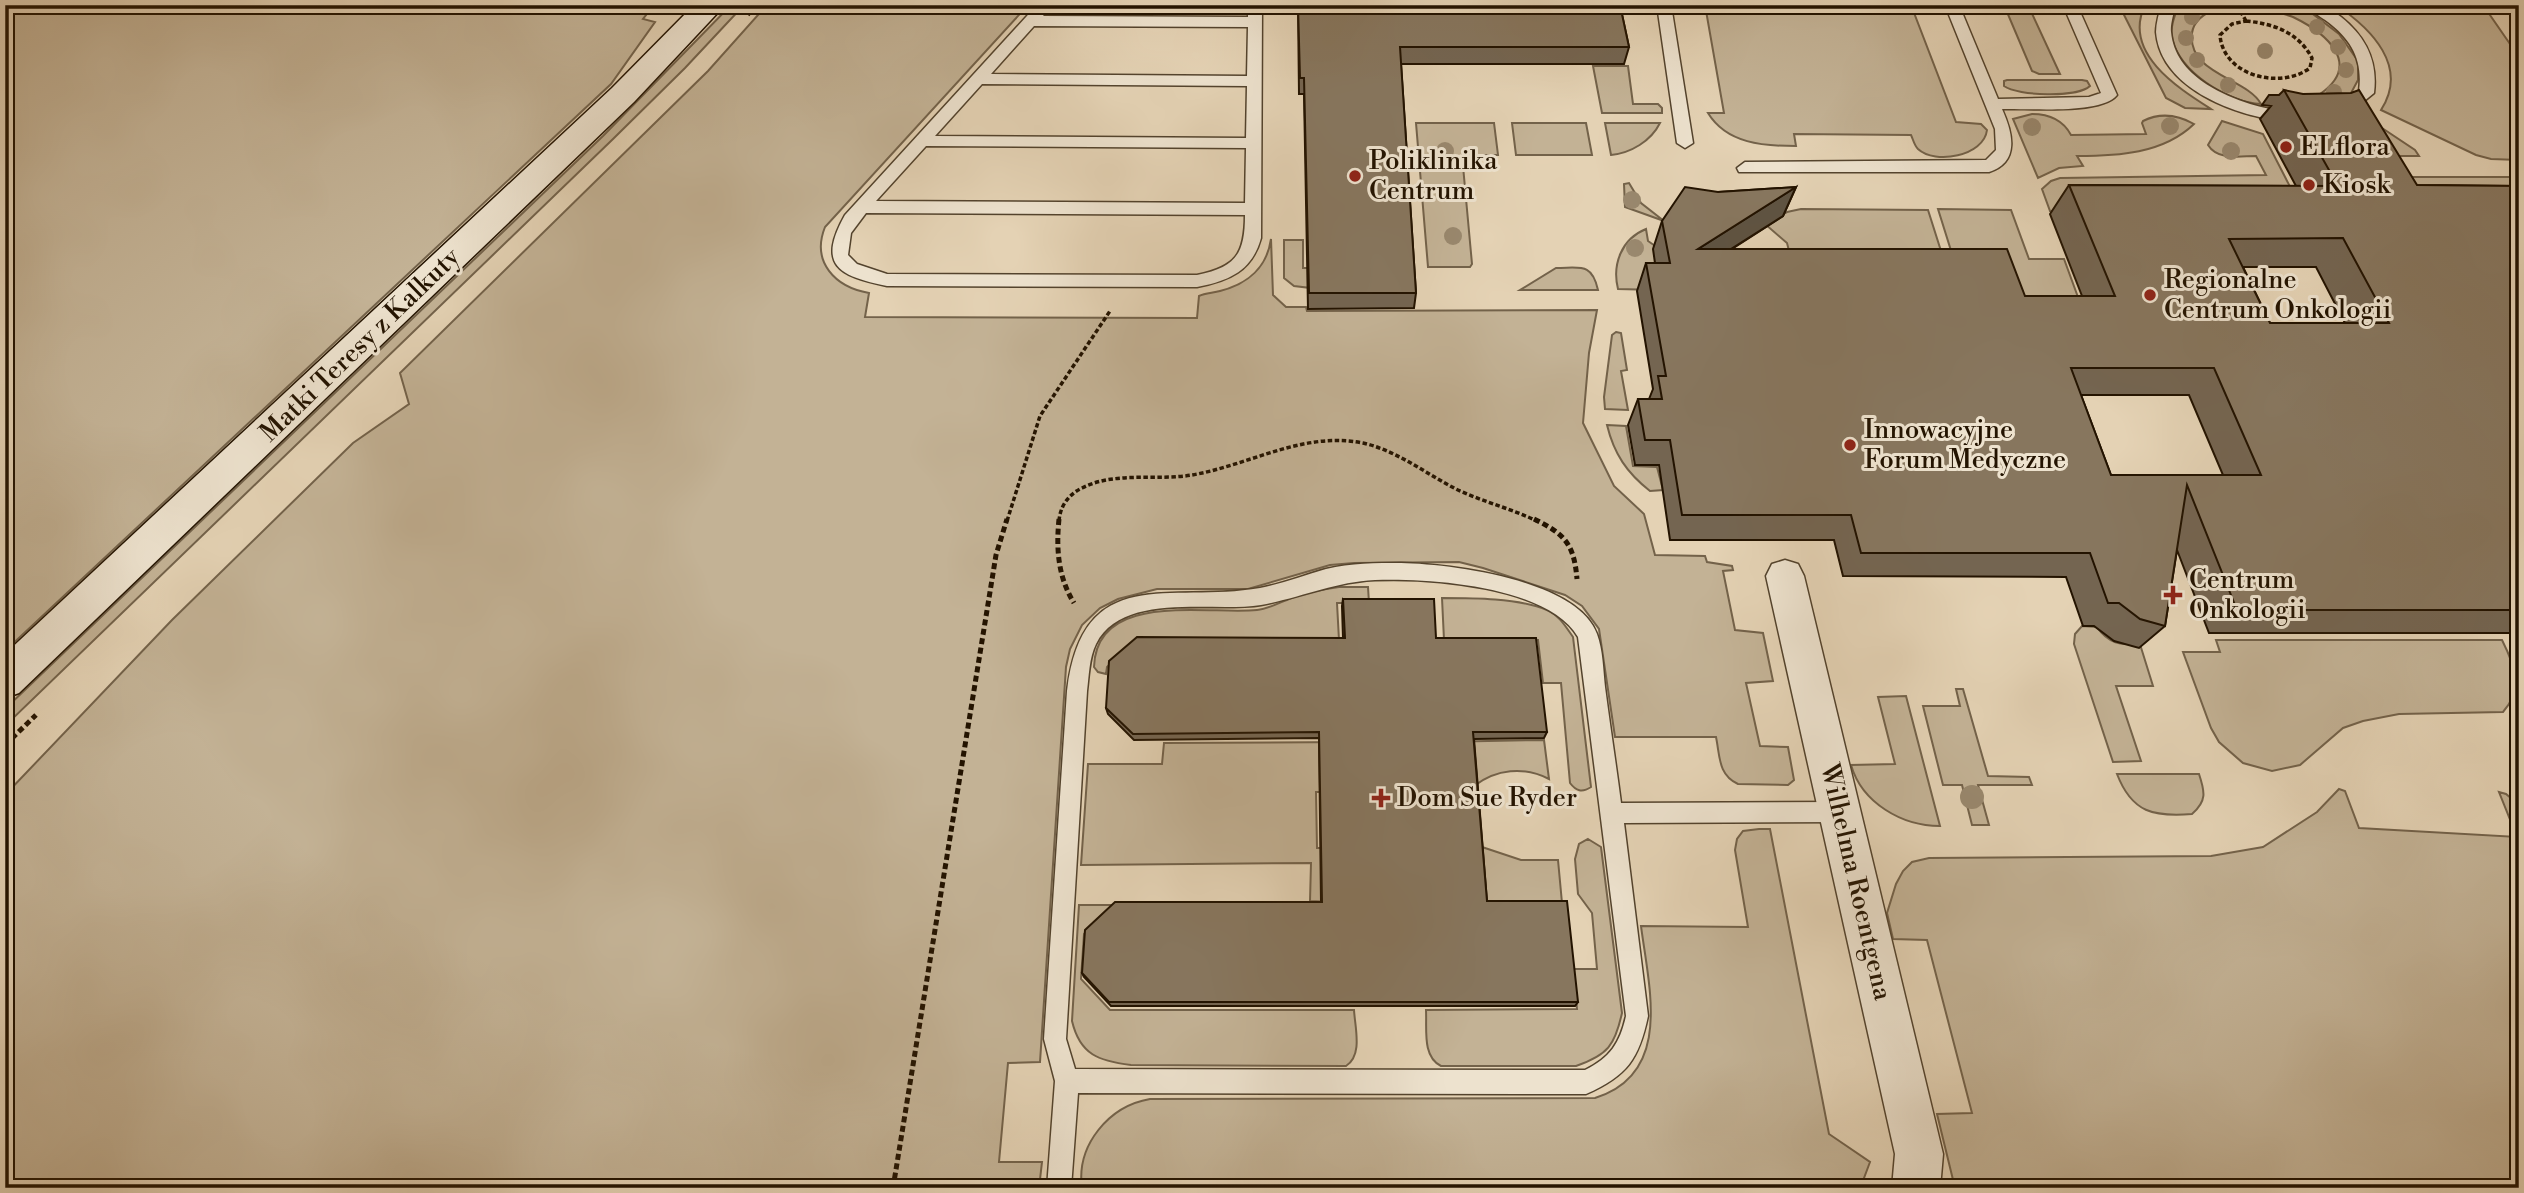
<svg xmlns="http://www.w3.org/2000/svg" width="2524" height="1193" viewBox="0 0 2524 1193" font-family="'Libre Bodoni',serif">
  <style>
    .green { fill: #c3b295; stroke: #73624a; stroke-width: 2 }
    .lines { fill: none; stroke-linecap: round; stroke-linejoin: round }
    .lane-casing { stroke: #53432d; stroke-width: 3 }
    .street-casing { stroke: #53432d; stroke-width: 3 }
    .secondary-casing { stroke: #231300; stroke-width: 3 }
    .path-far1 { stroke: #231300; stroke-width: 3.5; stroke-dasharray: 4.5 2.5; stroke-linecap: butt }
    .path { stroke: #231300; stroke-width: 5; stroke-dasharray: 6 3.5; stroke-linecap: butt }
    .lane { fill: #ede2ce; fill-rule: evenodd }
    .street { fill: #ede2ce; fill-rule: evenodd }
    .secondary { fill: #ede2ce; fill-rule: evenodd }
    .tree { fill: #99886e }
    .wall { fill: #746551; stroke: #231300; stroke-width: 2; fill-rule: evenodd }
    .shaded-wall { fill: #5e5342; stroke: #231300; stroke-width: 2 }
    .building { fill: #87765e; stroke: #231300; stroke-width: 2; fill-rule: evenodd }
    .poi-dot { fill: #8f2418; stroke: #ede2ce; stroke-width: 2.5 }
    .labels { text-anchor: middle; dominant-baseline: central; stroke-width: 6; stroke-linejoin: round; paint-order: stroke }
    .poi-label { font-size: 26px; fill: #231300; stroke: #ede2ce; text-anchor: start }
    .street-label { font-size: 26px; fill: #231300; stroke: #ede2ce }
  </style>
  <rect width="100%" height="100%" fill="#e4d2b4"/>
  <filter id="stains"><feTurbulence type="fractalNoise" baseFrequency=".00286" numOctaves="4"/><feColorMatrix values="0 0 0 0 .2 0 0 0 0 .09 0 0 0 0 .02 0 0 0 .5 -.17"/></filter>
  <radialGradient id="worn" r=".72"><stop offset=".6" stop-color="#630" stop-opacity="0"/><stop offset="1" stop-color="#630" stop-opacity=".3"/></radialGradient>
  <!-- green -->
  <path class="green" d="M5,5H654L643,19L655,22L611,84L5,651Z
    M731,5H744L685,68L613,139L5,726V709L603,136Z
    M767,5H1028L825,227C811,262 835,287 869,293L865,317L1197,318L1199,296C1205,293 1213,293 1220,291C1248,284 1267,267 1271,239L1273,295L1286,307H1306L1307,311L1597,310L1589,353L1583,423L1614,486L1644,514L1655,555L1705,556L1707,562L1732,566L1733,570L1723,571L1735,630L1763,633L1773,681L1746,683L1760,746L1788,747L1794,780L1788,785L1738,784C1718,775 1720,756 1716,737H1615L1599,629L1582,606L1565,595L1483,568L1459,562L1354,563L1330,565L1248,589H1157L1118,599L1100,608L1082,625L1070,649L1066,667L1040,1062L1008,1063L999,1162H1042L1039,1188H5V795L172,620L353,443L409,404L400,373L708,71Z
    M1705,5H1911L1956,122L1981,124L1987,130C1984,156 1935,165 1918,149C1914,145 1913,139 1911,135L1794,134L1796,146C1764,146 1727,144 1708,113H1724Z
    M2004,5H2028L2060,74H2039L2032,71Z
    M2119,5H2145C2122,53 2178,88 2211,109L2185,108L2166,98Z
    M2179,5H2219V8C2207,12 2194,19 2192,33C2187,74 2247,78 2261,104C2229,103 2177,71 2172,37C2170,26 2175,15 2179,5Z
    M2261,5H2301L2339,34L2358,61V80L2350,95L2320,94C2363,64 2326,33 2293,17C2282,13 2271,11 2261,5Z
    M2336,5H2483L2519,57V160L2491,159L2476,155L2381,110C2409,67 2372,29 2336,5Z
    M1593,66H1628L1633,104H1658L1662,108V113H1602Z
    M2007,80H2082L2087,81L2090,86C2077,98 2018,96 2004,86V81Z
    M2032,114C2049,114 2063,120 2071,135L2146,134L2142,123L2143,121C2161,112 2178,115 2194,124C2163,154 2117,156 2077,156L2083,166L2059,168L2038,178L2013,119Z
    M2222,121L2263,134L2303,212L2050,211L2042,189L2051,181L2060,178L2266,175L2256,156C2240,156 2218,161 2208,145Z
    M1416,123H1494L1498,155H1462L1472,264L1470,267H1428Z
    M1512,123H1586L1592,155H1516Z
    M1605,123H1660C1651,141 1631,153 1611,155Z
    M2376,124L2415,150L2419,156H2377L2390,177H2519V203L2412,204L2409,199H2385L2348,135Z
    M1629,183L1641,203L1664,221L1625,207L1624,184Z
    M1801,209L1928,210L1948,273L1795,274L1787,243L1765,224L1787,212Z
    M1938,209L2011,210L2029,259H2064L2097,349L1958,273Z
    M1646,229L1648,241L1687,268L1658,290L1618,289C1612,265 1621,239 1646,229Z
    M1284,240H1303V268H1309L1311,288L1294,286L1284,278Z
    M1556,268C1580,268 1592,262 1598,290H1520Z
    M1616,332L1621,333L1627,370L1621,371L1628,410L1605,409L1604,397L1612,335Z
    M1607,425L1626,426L1633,466L1657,467L1663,490L1650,491C1627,473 1614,454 1607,425Z
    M1339,587H1368L1369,603H1337L1339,640L1136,639L1107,667L1106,674L1098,672L1094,667C1096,590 1208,615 1257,610C1270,609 1284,600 1297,596C1311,591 1325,589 1339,587Z
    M1442,598C1472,598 1519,598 1547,610C1559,615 1566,627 1573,637L1591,787C1582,793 1576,791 1570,783L1561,683H1543L1538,640H1444Z
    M2082,626L2097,627C2107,642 2122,648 2139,641L2153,686H2116L2141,761L2113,762L2074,644L2075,634Z
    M2216,640H2502C2515,666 2524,689 2503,712L2399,714L2363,721L2343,728L2300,765L2272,771L2243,763L2219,742L2211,728L2183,652H2220Z
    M1956,689H1963L1988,776L2029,777L2032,785H1978L1989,825H1972L1962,785H1943L1923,706H1960Z
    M1906,696L1940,826C1902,826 1862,803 1851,765L1895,764L1878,697Z
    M1544,740L1549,779C1524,766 1496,769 1474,786L1437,742Z
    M1351,742L1354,792H1316L1317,848H1355L1356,903L1310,901L1311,863L1081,865L1088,764H1162L1164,743Z
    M2117,774H2199C2205,792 2207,801 2192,814C2154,817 2132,813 2117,774Z
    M2339,789L2345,791L2359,828L2517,837L2499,792L2506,794L2519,805V1188H1955L1937,1114L1972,1113L1927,940L1893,939L1887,913L1896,884L1903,871L1912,862L1929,858L2211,856L2263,847L2317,812Z
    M1759,829H1770L1829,1134L1870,1162L1864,1178L1856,1188H1082C1076,1145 1109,1106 1150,1099L1595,1098C1673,1074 1649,988 1641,926L1748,927L1735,850L1737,839L1743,831Z
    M1588,839L1601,847L1622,1013C1615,1045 1608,1055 1576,1066H1441C1422,1057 1427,1029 1426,1010L1577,1009L1573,969H1597L1592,913L1578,894L1575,859L1579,844Z
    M1482,847L1521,860H1558L1562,903H1447Z
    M1079,905H1113L1084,934L1081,979L1110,1010H1354C1355,1028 1363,1055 1346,1066L1131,1065C1099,1061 1080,1055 1072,1021Z"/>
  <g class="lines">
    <!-- lane casing -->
    <g class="lane-casing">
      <path id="lane" d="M1037,5H1052L1043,16L1248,17V5H1262L1261,238C1252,271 1229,281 1197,287L887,286C838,276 817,265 845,215ZM1034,26L1248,27L1247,76L991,74ZM982,84L1247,86L1246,138L935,136ZM926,146L1246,148L1245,203L876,201ZM866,213L1245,215C1245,254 1236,267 1197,275L887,274L857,264L848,255L851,233Z
        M1657,5H1671L1693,143L1685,148L1677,143Z
        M1945,5H1959L1998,99L2089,97L2101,93L2063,5H2077L2117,95C2101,115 2028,108 2002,109C2012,131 2021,162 1989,172H1739L1737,168L1745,162L1986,160L1996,150L1995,129Z
        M2161,5H2175C2174,14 2170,24 2171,32C2175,76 2224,97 2261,107C2272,110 2283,110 2293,113L2296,117L2293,121C2281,124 2264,118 2251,115C2211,104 2160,79 2156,32C2156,23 2159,14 2161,5Z
        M2306,5C2311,5 2318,4 2322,5C2329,7 2336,13 2341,17C2366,37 2378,61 2374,93L2347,115L2342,116L2334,111L2359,91C2363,61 2352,40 2328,22C2321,17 2312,12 2306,5Z
        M1401,563C1452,564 1577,580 1597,634C1603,650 1603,670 1605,687C1610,726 1616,764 1621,803L1840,802L1847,805L1851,812L1847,819L1840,822L1624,823L1648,1016C1639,1059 1627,1076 1586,1094L1078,1093L1071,1188H1047L1055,1081L1044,1039L1067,691C1083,561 1169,604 1260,588C1282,584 1304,575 1326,569C1351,563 1376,563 1401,563ZM1375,580C1430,578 1548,586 1578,637L1626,1016C1620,1043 1610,1058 1585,1070L1075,1069L1066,1039L1087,691C1089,676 1089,658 1096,644C1123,591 1213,613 1261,605C1300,598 1334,582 1375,580Z"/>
    </g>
    <!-- street casing -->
    <g class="street-casing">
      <path id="street" d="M1785,560L1798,564L1804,576L1943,1154L1940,1188H1892L1895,1154L1766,576L1772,564Z"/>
    </g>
    <!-- secondary casing -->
    <g class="secondary-casing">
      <path id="secondary" d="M694,5H725L634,102L19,693L5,698V654L612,88Z"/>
    </g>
    <!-- path-far1 -->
    <path class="path-far1" d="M2237,5L2246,21
      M748,15L757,5
      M2246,21C2274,24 2298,32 2312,58L2310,68C2280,90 2223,76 2220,35L2232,24Z
      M1007,521L1040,416L1110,311
      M1059,521C1060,506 1069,494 1082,488C1115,471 1157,481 1192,475C1250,465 1303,431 1363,443C1398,451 1426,474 1458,490C1484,502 1512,509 1537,521"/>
    <!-- path -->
    <path class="path" d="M1059,519C1056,549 1058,577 1074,603
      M1534,519C1565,534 1574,544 1577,579
      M5,745L36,715
      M893,1188L996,555L1007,519"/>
    <!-- lane -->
    <use href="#lane" class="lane"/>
    <!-- street -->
    <use href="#street" class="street"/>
    <!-- secondary -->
    <use href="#secondary" class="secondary"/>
  </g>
  <!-- trees -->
  <g class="tree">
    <circle cx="2192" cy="17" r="8"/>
    <circle cx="2317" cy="27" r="8"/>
    <circle cx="2186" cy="38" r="8"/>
    <circle cx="2338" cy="47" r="8"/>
    <circle cx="2265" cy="51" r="8"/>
    <circle cx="2197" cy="60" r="8"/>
    <circle cx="2346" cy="70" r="8"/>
    <circle cx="2228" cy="85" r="8"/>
    <circle cx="2334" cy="92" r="8"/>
    <circle cx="2170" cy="126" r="9"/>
    <circle cx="2032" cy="127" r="9"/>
    <circle cx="1445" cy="151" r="9"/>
    <circle cx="2231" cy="151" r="9"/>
    <circle cx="1632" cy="200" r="9"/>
    <circle cx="1453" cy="236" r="9"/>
    <circle cx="1635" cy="248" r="9"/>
    <circle cx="1972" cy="797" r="12"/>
  </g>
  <!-- wall -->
  <path class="wall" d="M1298,5H1620L1629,47L1624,64H1401L1416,293L1414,308L1308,309L1304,94H1299Z
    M2284,90L2417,185L2519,186V633H2209L2177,550L2165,626L2139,648L2114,641L2094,626H2083L2066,577L1843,576L1834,540H1670L1659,465H1635L1628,425L1638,399H1649L1653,389L1637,291L1646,263H1655L1653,249L1662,221L1718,192L1796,187L1783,216L1732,249L2025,296H2082L2050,214L2069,185L2296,186L2260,119L2271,106L2262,105L2269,95H2279ZM2243,267H2316L2345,323H2270ZM2081,395H2189L2223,475H2111Z
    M1343,599L1436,638L1547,732L1544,738L1474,739L1487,901L1578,1002L1575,1006H1111L1084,977L1082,973L1321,902L1319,738L1134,740L1108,714L1106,708L1343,638L1342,606Z"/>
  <!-- shaded-wall -->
  <path class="shaded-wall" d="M1796,187L1783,216L1687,277L1698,249Z"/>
  <!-- building -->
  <path class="building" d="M1298,5H1620L1629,47H1400L1416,293H1309L1304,78H1300Z
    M2284,90L2303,94L2351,93L2359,90L2417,185L2519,186V610H2237L2187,485L2165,626L2140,619L2119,603H2108L2090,553H1861L1851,515H1682L1670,440H1645L1638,399H1662L1658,376H1666L1646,263H1670L1662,221L1685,187L1718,192L1796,187L1698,249H2007L2025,296H2115L2069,185L2338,186ZM2343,238L2389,323H2270L2229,239ZM2071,368H2214L2261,475H2111Z
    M1343,599H1434L1436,638H1536L1547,732H1473L1487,901H1567L1578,1002H1109L1082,973L1085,930L1115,902H1322L1319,732L1133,734L1106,708L1109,661L1137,637L1345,638Z"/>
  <!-- markers -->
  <g class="poi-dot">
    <circle cx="2286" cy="147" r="7"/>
    <circle cx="1355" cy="176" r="7"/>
    <circle cx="2309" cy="185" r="7"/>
    <circle cx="2150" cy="295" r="7"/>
    <circle cx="1850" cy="445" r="7"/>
    <path d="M2169.5 584.5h7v7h7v7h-7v7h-7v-7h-7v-7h7z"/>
    <path d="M1377.5 787.5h7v7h7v7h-7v7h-7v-7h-7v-7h7z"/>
  </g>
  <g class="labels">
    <!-- poi labels -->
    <g class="poi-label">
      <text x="2300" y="147">ELflora</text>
      <text x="1369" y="161">Poliklinika<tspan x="1369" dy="30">Centrum</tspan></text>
      <text x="2323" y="185">Kiosk</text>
      <text x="2164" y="280">Regionalne<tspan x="2164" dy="30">Centrum Onkologii</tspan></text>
      <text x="1864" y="430">Innowacyjne<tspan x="1864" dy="30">Forum Medyczne</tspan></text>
      <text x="2189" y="580">Centrum<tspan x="2189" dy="30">Onkologii</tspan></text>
      <text x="1397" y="798">Dom Sue Ryder</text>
    </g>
    <!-- street labels -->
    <g class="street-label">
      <text transform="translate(360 345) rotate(-44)">Matki Teresy z Kalkuty</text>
      <text transform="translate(1856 882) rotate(77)">Wilhelma Roentgena</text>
    </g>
  </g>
  <!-- margin -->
  <rect width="2524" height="1193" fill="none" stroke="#e4d2b4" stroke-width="28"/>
  <rect x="7" y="7" width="2510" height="1179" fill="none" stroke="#231300" stroke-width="3.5"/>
  <rect x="14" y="14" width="2496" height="1165" fill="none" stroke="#231300" stroke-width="2"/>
  <rect width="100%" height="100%" filter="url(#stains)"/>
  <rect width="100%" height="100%" fill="url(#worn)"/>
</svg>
